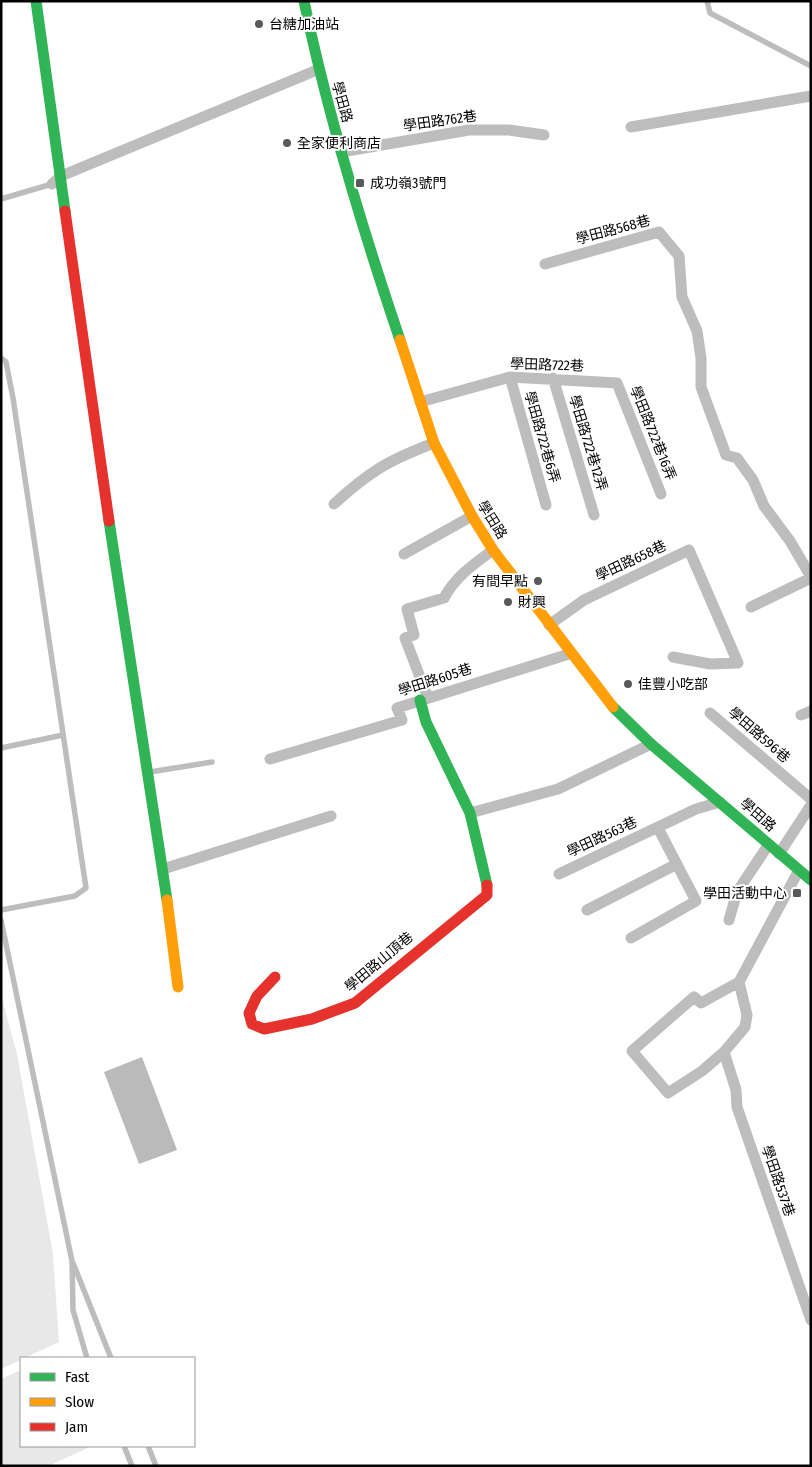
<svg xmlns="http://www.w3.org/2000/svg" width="812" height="1467" viewBox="0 0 812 1467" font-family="'Fira Sans Condensed','Noto Sans TC',sans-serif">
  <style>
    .green { fill: #e8e8e8 }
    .water { fill: #bababa }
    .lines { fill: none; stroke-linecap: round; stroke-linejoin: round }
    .lane { stroke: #bdbdbd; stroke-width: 5.5 }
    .street { stroke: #bdbdbd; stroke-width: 11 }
    .fast { stroke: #30b455; stroke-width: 11 }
    .slow { stroke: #ff9f0a; stroke-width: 11 }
    .jam { stroke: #e5322d; stroke-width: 11 }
    .poi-dot { fill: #595959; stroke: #fff; stroke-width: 2 }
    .labels { text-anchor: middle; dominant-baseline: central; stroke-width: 4; stroke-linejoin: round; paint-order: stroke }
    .poi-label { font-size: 14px; fill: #000; stroke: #fff; text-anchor: start }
    .street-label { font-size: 14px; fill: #000; stroke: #fff }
  </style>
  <rect width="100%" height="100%" fill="#fff"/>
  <!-- green -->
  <path class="green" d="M1,995L17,1054L53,1254L59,1342L1,1369Z
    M21,1370V1446H92L48,1466H1V1379Z"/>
  <!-- water -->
  <path class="water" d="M142,1057L177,1150L139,1164L104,1072Z"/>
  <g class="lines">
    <!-- lane -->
    <path class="lane" d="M707,1L710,13L811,66
      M1,199L52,184
      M1,358L6,362L13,398L86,888L75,896L1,910
      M1,748L63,735
      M150,772L212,762
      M1,920L72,1261L73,1310L87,1358
      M73,1263L111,1358
      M124,1446L132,1466
      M148,1446L156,1466"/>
    <!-- street -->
    <path class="street" d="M631,127L811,96
      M341,152L469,130H509L544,135
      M52,184L61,176L317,70
      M545,264L659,232L679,256L682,297L697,331L701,358V387L726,455L737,458L753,480L764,506L790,541L811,577
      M510,377L546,505
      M553,378L594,515
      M420,402L510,377L617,383L661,494
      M334,504C370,471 389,460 434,443
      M404,554L472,516
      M751,607L811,578
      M549,625L584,600L689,550L738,663L710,664L673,657
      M428,698L405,638L414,635L407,609L444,598C456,576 474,564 493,550
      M710,713L811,799
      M801,715L811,711
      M270,759L402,720L397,708L569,654
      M470,813L558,789L651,744
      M779,854L811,805
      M163,869L331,816
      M559,874L696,809L720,802
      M587,910L677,864
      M729,920L737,892L769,844
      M631,938L696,901L658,828
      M739,982L747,1015L745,1027L724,1052L736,1090L737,1107L811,1320
      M724,1052L702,1071L668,1093L632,1051L694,997L701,1003L739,982L799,870"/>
    <!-- fast -->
    <path class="fast" d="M36,1L65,211
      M304,1C328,117 362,228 400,340
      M109,521L167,900
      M420,700L426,722L470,813L487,885
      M613,707L651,744L811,880"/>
    <!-- slow -->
    <path class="slow" d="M400,340L434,443L472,516L493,550L613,707
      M167,900L178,987"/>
    <!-- jam -->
    <path class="jam" d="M65,211L109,521
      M275,977L257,996L249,1013L252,1024L264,1029L312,1019L355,1003L487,895V885"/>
  </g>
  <!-- markers -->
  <g class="poi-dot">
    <circle cx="259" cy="24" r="5"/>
    <circle cx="287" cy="143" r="5"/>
    <rect x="355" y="178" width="10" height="10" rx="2.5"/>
    <circle cx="538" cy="581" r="5"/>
    <circle cx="508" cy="602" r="5"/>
    <circle cx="628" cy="684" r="5"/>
    <rect x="792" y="888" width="10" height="10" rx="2.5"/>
  </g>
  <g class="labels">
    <!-- poi labels -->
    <g class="poi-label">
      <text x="269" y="24">台糖加油站</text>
      <text x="297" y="143">全家便利商店</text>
      <text x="370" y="183">成功嶺3號門</text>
      <text x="528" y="581" text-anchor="end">有間早點</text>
      <text x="518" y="602">財興</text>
      <text x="638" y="684">佳豐小吃部</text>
      <text x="787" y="893" text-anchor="end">學田活動中心</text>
    </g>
    <!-- street labels -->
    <g class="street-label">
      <text transform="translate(342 102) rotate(74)">學田路</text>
      <text transform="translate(440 121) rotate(-8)">學田路762巷</text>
      <text transform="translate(613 230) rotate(-15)">學田路568巷</text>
      <text transform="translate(547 365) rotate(2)">學田路722巷</text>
      <text transform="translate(653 433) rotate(68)">學田路722巷16弄</text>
      <text transform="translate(542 437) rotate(74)">學田路722巷6弄</text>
      <text transform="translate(588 443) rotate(73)">學田路722巷12弄</text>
      <text transform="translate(492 520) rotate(58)">學田路</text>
      <text transform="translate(631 561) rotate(-25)">學田路658巷</text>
      <text transform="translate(435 680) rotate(-18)">學田路605巷</text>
      <text transform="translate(759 735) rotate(41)">學田路596巷</text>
      <text transform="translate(758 815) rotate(41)">學田路</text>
      <text transform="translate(602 837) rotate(-25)">學田路563巷</text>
      <text transform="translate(379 962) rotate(-40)">學田路山頂巷</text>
      <text transform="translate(778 1181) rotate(71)">學田路537巷</text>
    </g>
  </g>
  <!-- border -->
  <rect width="812" height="1467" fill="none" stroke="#000000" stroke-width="5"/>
  <!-- legend -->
  <rect x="20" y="1357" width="175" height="90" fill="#ffffff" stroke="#999999"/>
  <rect x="30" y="1373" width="25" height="8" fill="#30b455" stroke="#999999"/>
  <text x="65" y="1382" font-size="15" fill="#000000">Fast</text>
  <rect x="30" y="1398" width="25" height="8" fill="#ff9f0a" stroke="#999999"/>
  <text x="65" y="1407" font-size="15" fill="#000000">Slow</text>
  <rect x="30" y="1423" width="25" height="8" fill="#e5322d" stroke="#999999"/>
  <text x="65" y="1432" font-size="15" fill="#000000">Jam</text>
</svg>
